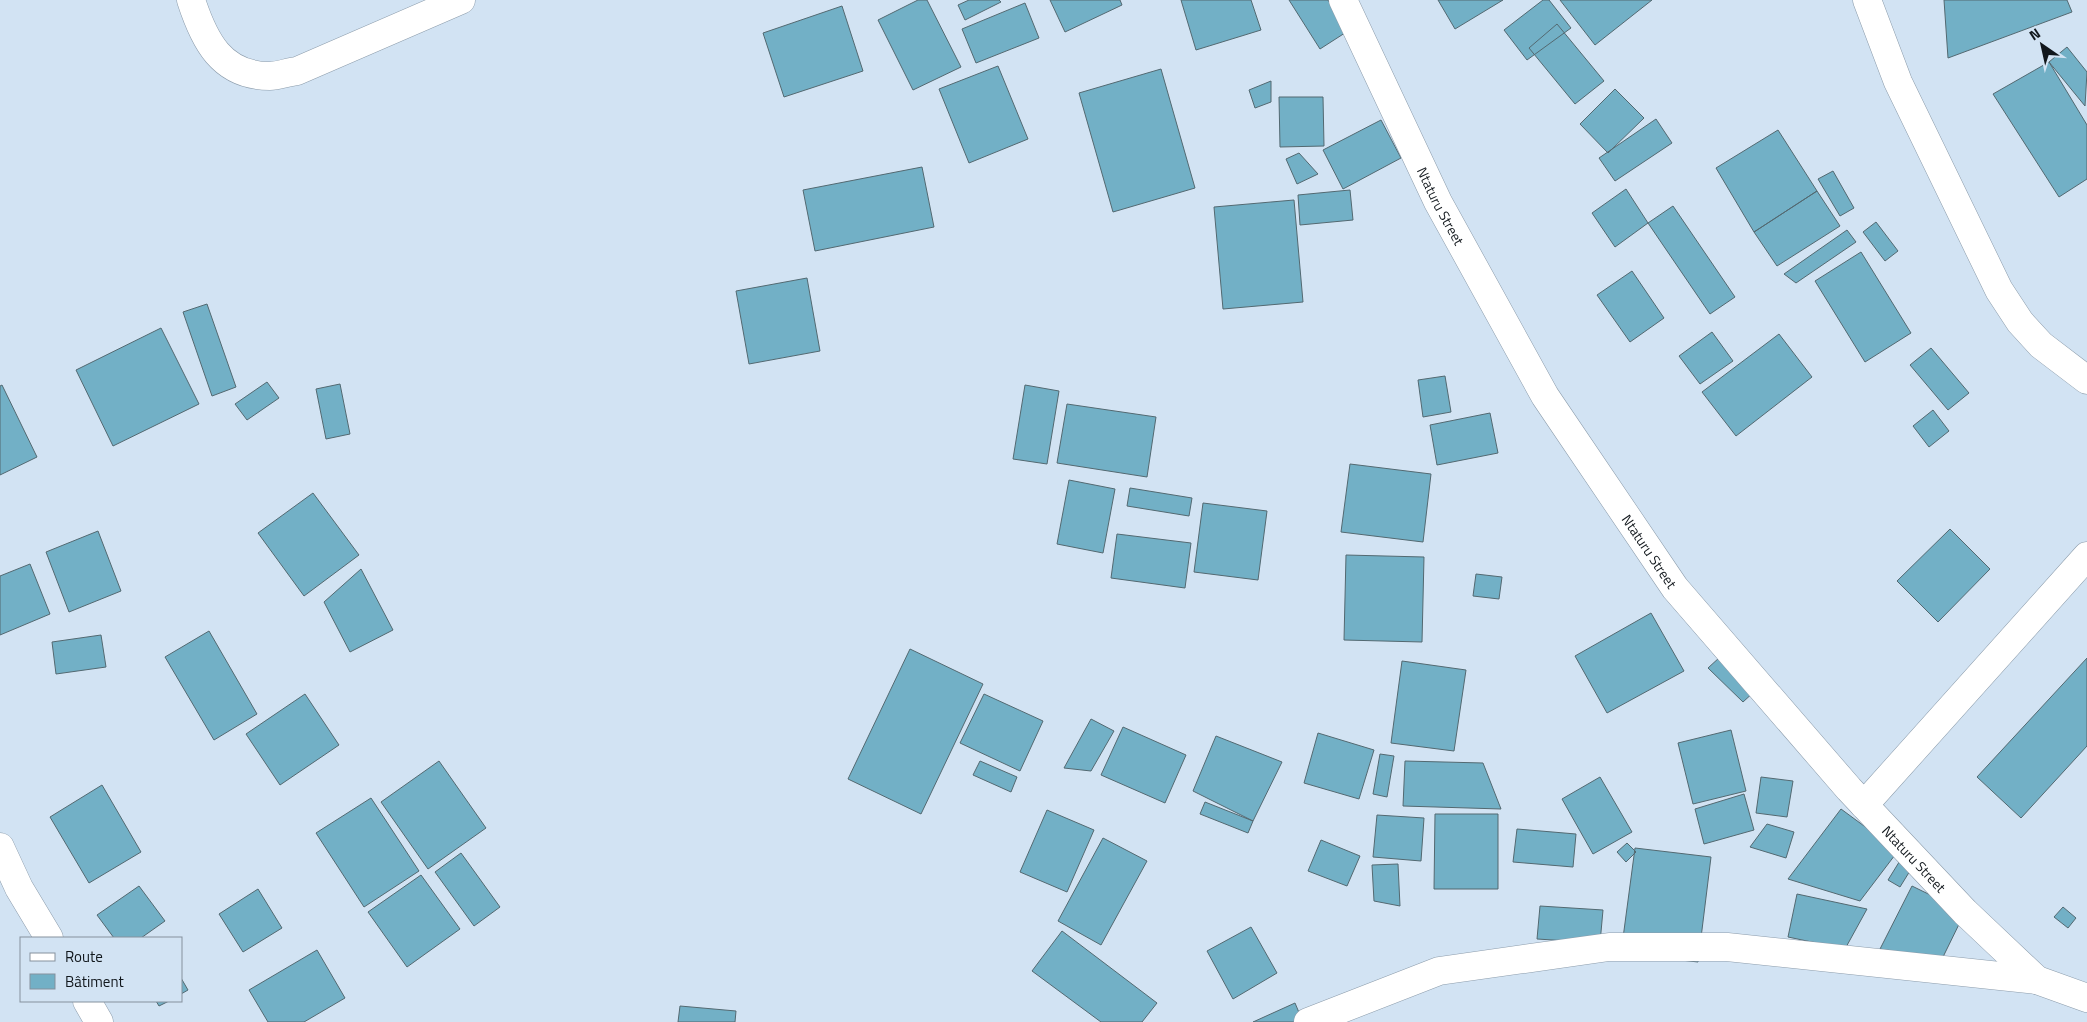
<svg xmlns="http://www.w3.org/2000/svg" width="2087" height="1022" viewBox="0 0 2087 1022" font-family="'Titillium Web',sans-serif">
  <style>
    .building { fill: #72b0c6; stroke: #536971 }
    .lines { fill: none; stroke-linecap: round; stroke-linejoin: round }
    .minor-casing { stroke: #8c9cab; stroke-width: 29 }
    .minor { stroke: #fff; stroke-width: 28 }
    .labels { text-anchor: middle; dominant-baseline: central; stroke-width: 4; stroke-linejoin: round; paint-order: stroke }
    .street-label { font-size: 14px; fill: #11171c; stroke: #d2e3f3 }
  </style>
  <rect width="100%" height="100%" fill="#d2e3f3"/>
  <!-- building -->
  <path class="building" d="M918,0H927L961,67L913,90L878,20Z
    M969,0H999L1001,2L965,20L958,5Z
    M1050,0H1120L1122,5L1065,32Z
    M1181,0H1251L1261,30L1196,50Z
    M1289,0H1328L1348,31L1320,49Z
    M1438,0H1503L1455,29Z
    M1543,0H1549L1571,28L1527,60L1504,30Z
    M1560,0H1652L1595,45Z
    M1944,0H2067L2072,12L1948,58Z
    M1025,3L1039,38L976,63L962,29Z
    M842,6L863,71L784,97L763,33Z
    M1557,24L1604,81L1575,104L1529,48Z
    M2067,47L2087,72L2085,106L2049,62Z
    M2049,62L2087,125V179L2059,197L1993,94Z
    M998,66L1028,139L969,163L939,89Z
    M1161,69L1195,188L1113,212L1079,93Z
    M1271,81V102L1255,108L1249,90Z
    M1615,89L1644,118L1608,153L1580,124Z
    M1279,97H1323L1324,146L1280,147Z
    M1656,119L1672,143L1615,181L1599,158Z
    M1381,120L1401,158L1343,189L1323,150Z
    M1778,130L1817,191L1754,232L1716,168Z
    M1299,153L1318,174L1297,184L1286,159Z
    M922,167L934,227L815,251L803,190Z
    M1833,171L1854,208L1840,216L1818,179Z
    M1626,189L1648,223L1615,247L1592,213Z
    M1350,190L1353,220L1300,225L1298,195Z
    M1817,191L1840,226L1777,266L1754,232Z
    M1294,200L1303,302L1223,309L1214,207Z
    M1673,206L1735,297L1710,314L1648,223Z
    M1876,222L1898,251L1885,261L1863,232Z
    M1847,230L1856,242L1796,283L1784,274Z
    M1861,252L1911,333L1865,362L1815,281Z
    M1632,271L1664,318L1630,342L1597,295Z
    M807,278L820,351L749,364L736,291Z
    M207,304L236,387L212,396L183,312Z
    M161,328L199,404L113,446L76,370Z
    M1712,332L1733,361L1700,384L1679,356Z
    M1779,334L1812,377L1736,436L1702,392Z
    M1931,348L1969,393L1948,410L1910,365Z
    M1445,376L1451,412L1423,417L1418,380Z
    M267,382L279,398L247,420L235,404Z
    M340,384L350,434L326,439L316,389Z
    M2,385L37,457L0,475V386Z
    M1025,385L1059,391L1047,464L1013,459Z
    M1067,404L1156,417L1147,477L1057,463Z
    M1933,410L1949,431L1929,447L1913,426Z
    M1490,413L1498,453L1437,465L1430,425Z
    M1350,464L1431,474L1423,542L1341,532Z
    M1069,480L1115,489L1103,553L1057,544Z
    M1130,488L1192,498L1189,516L1127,506Z
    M313,493L359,555L304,596L258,533Z
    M1203,503L1267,511L1258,580L1194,572Z
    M1950,529L1990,569L1938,622L1897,581Z
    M98,531L121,591L69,612L46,552Z
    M1117,534L1191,543L1185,588L1111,578Z
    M1346,555L1424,557L1422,642L1344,640Z
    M30,564L50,614L0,635V576Z
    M361,569L393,630L350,652L324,602Z
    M1476,574L1502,577L1499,599L1473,596Z
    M1651,613L1684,671L1607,713L1575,656Z
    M209,631L257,714L214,740L165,657Z
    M101,635L106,667L56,674L52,642Z
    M910,649L983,684L921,814L848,779Z
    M1720,657L1755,691L1743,702L1708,668Z
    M2087,658V746L2021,818L1977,777Z
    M1402,661L1466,670L1454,751L1391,743Z
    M305,694L339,745L280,785L246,734Z
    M984,694L1043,721L1020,771L960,743Z
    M1091,719L1114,731L1091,771L1064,768Z
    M1123,727L1186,755L1165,803L1101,775Z
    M1731,730L1746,791L1693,804L1678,743Z
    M1318,733L1374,750L1359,799L1304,783Z
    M1216,736L1282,762L1253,821L1193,791Z
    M1380,754L1394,756L1387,797L1373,794Z
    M439,761L486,828L428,869L381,802Z
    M980,761L1017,777L1011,792L973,775Z
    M1405,761L1483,763L1501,809L1403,806Z
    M1600,777L1632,832L1593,854L1562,799Z
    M1761,777L1793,781L1787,817L1756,813Z
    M102,785L141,852L89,883L50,817Z
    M1744,794L1754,830L1704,844L1695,809Z
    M371,798L419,871L364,907L316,833Z
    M1205,802L1253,821L1248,833L1200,814Z
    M1841,809L1898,851L1860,901L1788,879Z
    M1047,810L1094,830L1067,892L1020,872Z
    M1435,814H1498V889H1434Z
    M1377,815L1424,818L1421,861L1373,857Z
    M1767,824L1794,832L1786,858L1750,847Z
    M1517,829L1576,834L1573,867L1513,862Z
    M1103,838L1147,861L1101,945L1058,921Z
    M1321,840L1360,856L1347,886L1308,871Z
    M1627,843L1636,852L1626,862L1617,852Z
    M1635,848L1711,857L1698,962L1621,953Z
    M461,853L500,907L474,926L435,872Z
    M1901,859L1913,866L1900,887L1888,880Z
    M1398,864L1400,906L1374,901L1372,865Z
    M421,875L460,929L407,967L368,912Z
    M139,886L165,921L141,938H114L97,915Z
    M1912,886L1965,912L1942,959L1880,949Z
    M258,889L282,928L243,952L219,914Z
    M1797,894L1867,909L1845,949L1788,937Z
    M1540,906L1603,910L1600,943L1537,939Z
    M2063,907L2076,918L2068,928L2054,917Z
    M1251,927L1277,973L1233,999L1207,951Z
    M1062,931L1157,1003L1142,1022H1101L1032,971Z
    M317,950L345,998L304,1022H268L249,990Z
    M181,978L188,990L181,994Z
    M156,1001H169L159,1006Z
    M1295,1003L1303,1022H1253Z
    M680,1006L736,1011L735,1022H678Z"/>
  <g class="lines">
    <!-- minor casing -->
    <g class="minor-casing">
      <g id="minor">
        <path d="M191,0C204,40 221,76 270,76C278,76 288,72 297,71L461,0"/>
        <path id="s1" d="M1343,0L1438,202L1545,396L1675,588L1849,789L1965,912L2037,980L2087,998"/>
        <path d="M1867,0L1898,82L1999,290L2020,322L2041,345L2087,380"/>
        <path d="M1864,805L2087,556"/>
        <path d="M0,847L19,888L49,938"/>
        <path d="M87,1001L99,1022"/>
        <path d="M1308,1022L1439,971L1609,947H1727L2037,980"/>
      </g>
    </g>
    <!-- minor -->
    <use href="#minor" class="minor"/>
  </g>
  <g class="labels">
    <!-- street labels -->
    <g class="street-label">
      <text stroke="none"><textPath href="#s1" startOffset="228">Ntaturu Street</textPath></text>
      <text stroke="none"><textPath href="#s1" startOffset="632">Ntaturu Street</textPath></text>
      <text stroke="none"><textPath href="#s1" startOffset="1038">Ntaturu Street</textPath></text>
    </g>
  </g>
  <!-- legend -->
  <rect x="20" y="937" width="162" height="65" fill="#d2e3f3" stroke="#85919d"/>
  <rect x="30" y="953" width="25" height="8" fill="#ffffff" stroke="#85919d"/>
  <text x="65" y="962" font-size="15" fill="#11171c">Route</text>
  <rect x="30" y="974" width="25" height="15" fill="#72b0c6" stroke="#85919d"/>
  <text x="65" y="987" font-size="15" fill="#11171c">Bâtiment</text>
  <!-- north arrow -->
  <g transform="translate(2042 45) rotate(326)" stroke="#d2e3f3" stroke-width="4" paint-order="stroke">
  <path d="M0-4L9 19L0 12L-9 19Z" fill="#11171c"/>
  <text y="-8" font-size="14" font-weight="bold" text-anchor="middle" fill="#11171c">N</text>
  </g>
</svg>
